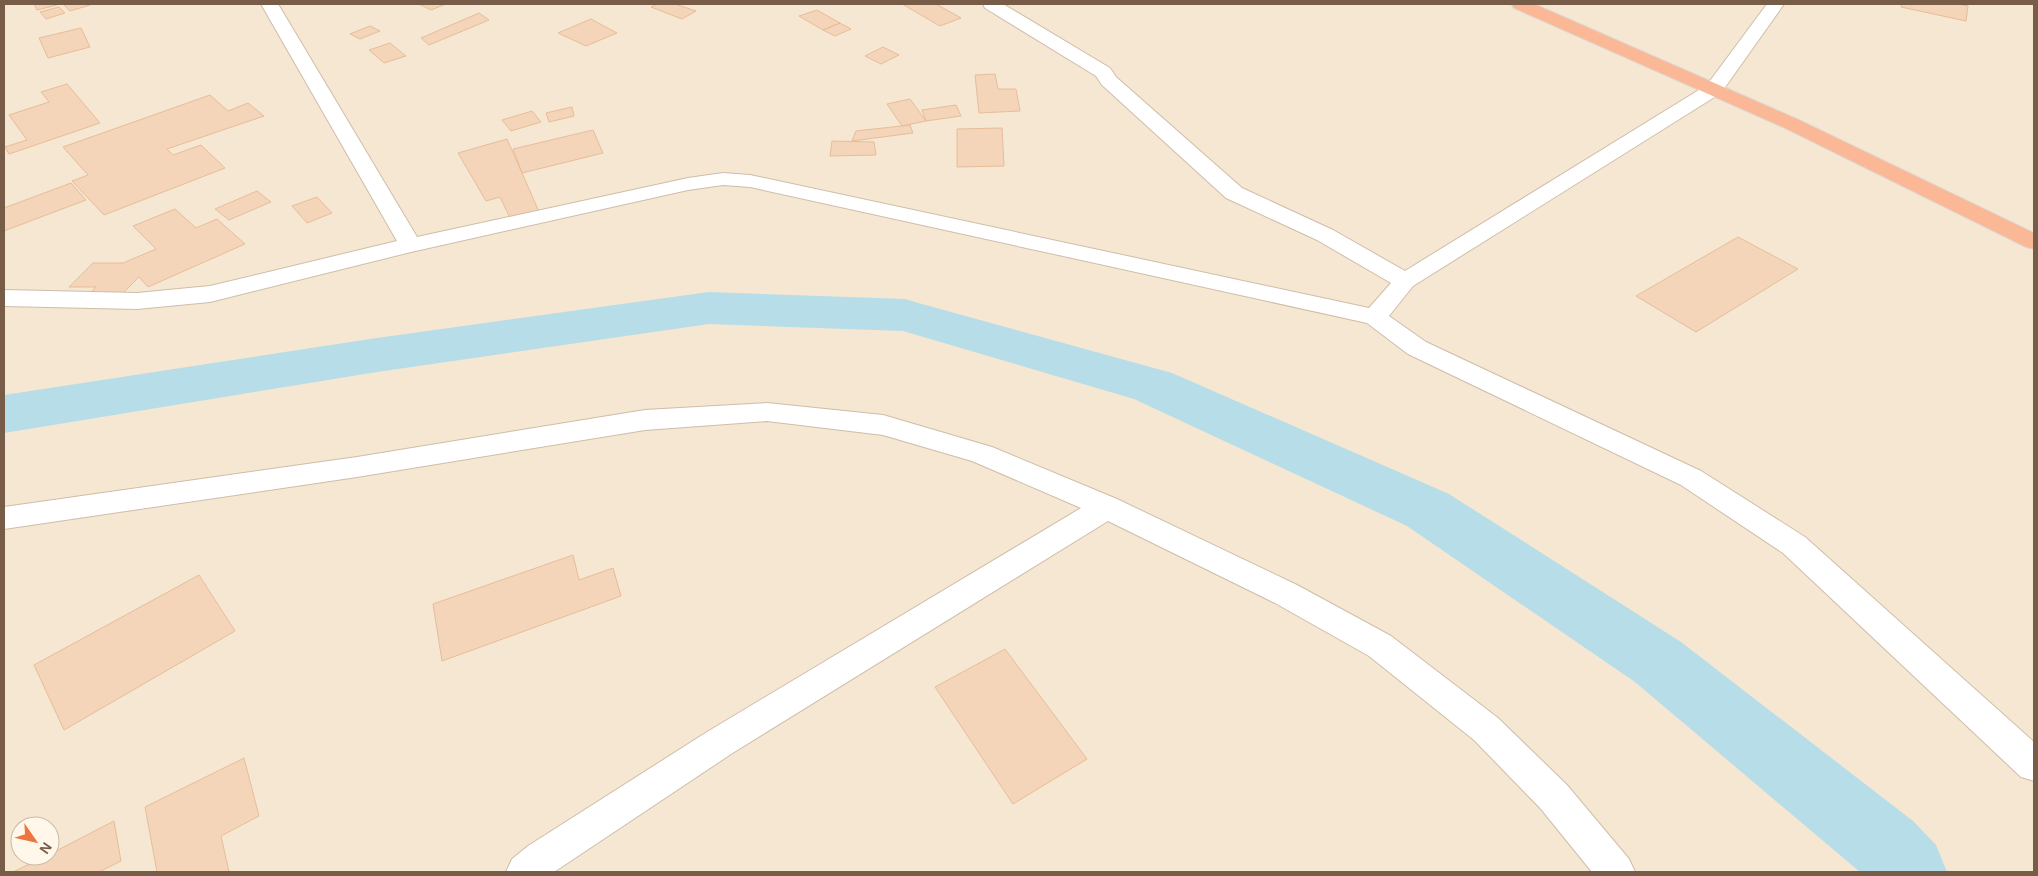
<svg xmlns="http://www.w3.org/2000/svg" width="2038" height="876" viewBox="0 0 2038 876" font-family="Arial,sans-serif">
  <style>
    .residential { fill: #f5e7d1; fill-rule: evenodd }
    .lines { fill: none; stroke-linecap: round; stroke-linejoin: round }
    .canal { fill: #b6dde8; fill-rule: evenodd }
    .building { fill: #f4d5b9; stroke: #e7bd99 }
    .minor-casing { stroke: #cfbda9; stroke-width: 2 }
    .highway-casing { stroke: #ded8d3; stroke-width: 2 }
    .minor { fill: #fff; fill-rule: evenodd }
    .highway { fill: #fbb897; fill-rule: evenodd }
  </style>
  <rect width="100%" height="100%" fill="#fdf5e3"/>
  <!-- residential -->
  <path class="residential" d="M4,4H2034V872H4ZM20,826H50V856H20Z"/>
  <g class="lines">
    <!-- canal -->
    <path class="canal" d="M709,292L905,299L922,304L1172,373L1449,494L1681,642L1913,821L1936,845L1947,872H1860L1635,682L1407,526L1134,399L903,331L709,324L377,372L4,433V395L377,338Z"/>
  </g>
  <!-- building -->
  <path class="building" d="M34,4H57V5L37,10Z
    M67,4H89L90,5L70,11L64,5Z
    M419,4H446L431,10Z
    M658,4H675L696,11L682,19L651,7Z
    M902,4H936L961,18L940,26Z
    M1902,4H1958L1968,6L1966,21L1901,7Z
    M59,7L65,13L46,19L40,12Z
    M817,10L840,23L823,30L799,16Z
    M479,13L489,20L429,45L421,38Z
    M591,19L617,33L586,46L558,33Z
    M840,23L851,29L835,36L823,30Z
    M370,26L380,31L360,39L350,34Z
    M81,28L90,47L48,58L39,38Z
    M390,43L406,56L384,63L369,50Z
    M883,47L899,55L881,64L865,56Z
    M995,74L998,89H1016L1020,111L979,113L975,75Z
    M67,84L100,123L9,154L5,147L27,140L9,115L49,102L41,92Z
    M210,95L228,111L248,103L264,116L167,149L173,155L201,145L225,168L104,215L72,181L88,175L63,147Z
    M910,99L926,121L902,126L887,104Z
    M956,105L961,116L926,121L922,110Z
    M572,107L574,116L549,122L546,113Z
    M532,111L541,122L511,131L502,120Z
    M910,125L913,133L852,141L856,131Z
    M1002,128L1004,166L957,167V129Z
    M593,130L603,153L522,173L513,149Z
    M507,139L522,173L540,214L511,220L500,197L486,201L458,153Z
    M832,141L874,142L876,155L830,156Z
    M71,183L86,200L4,231V208Z
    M257,191L271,202L229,220L215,209Z
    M317,197L332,213L307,223L292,206Z
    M175,209L196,228L217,219L245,244L148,287L139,277L119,297H86L96,287H69L93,263H123L156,249L133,226Z
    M1738,237L1798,269L1696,332L1636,296Z
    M573,555L579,580L613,568L621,596L442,661L433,604Z
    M199,575L235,631L64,730L34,665Z
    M1005,649L1087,759L1013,804L935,687Z
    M244,758L259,816L221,836L229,872H157L145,807Z
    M114,821L121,861L99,872H13L46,856H50V854Z"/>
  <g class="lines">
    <!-- minor casing -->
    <g class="minor-casing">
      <path id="minor" d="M261,4H278L417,237L688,178L723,173L750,175L1369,308L1391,283L1317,240L1226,198L1102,85L1096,76L985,8L983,4H1003L1110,68L1116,77L1242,188L1333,230L1405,271L1707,85L1767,4H1784L1721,93L1413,286L1389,316L1426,342L1701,471L1805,537L2034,742V781L2021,777L1783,553L1681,485L1408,354L1367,323L750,187L723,185L688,190L411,252L210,302L137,309L4,306V290L137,293L210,286L397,241Z
        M767,403L883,415L992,447L1117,499L1297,585L1391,636L1498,718L1567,785L1629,859L1635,872H1592L1541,809L1474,740L1369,656L1275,603L1108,521L731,754L554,872H506L512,859L528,846L707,732L1081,508L972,461L883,435L767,421L645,430L357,477L4,529V507L357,457L645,410Z"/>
    </g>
    <!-- highway casing -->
    <g class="highway-casing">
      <path id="highway" d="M1511,4H1534L1799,120L2034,233V249L2026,247L1785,128L1514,8Z"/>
    </g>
    <!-- minor -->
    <use href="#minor" class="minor"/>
    <!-- highway -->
    <use href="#highway" class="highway"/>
  </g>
  <!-- border -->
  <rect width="2038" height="876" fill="none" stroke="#775c48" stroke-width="10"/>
  <!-- north arrow -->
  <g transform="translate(35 841) rotate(124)"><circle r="24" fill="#fff8ea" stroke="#c9baa9"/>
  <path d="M0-4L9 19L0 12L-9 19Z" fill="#ed7542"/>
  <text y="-8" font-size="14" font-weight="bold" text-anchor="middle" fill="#775c48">N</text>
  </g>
</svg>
